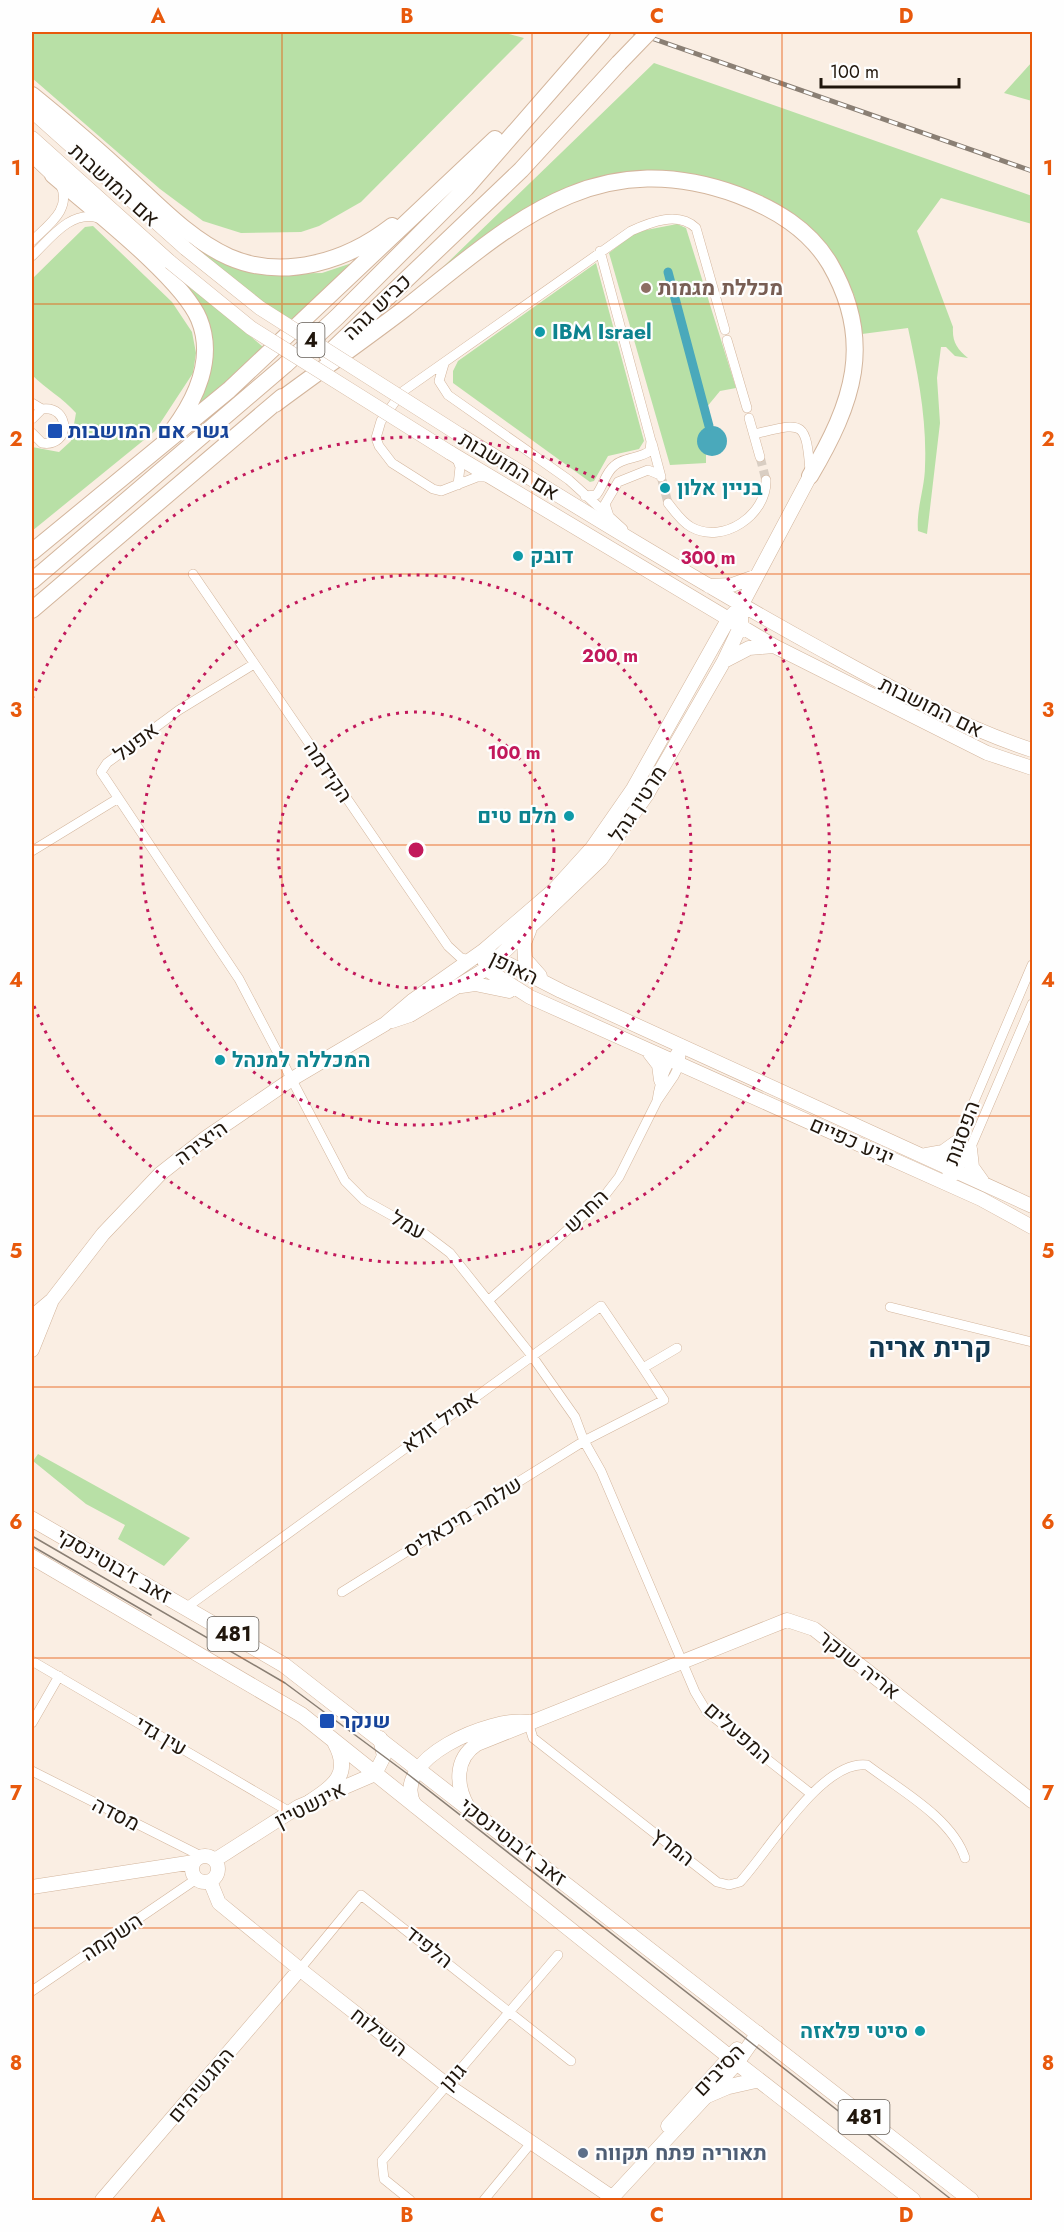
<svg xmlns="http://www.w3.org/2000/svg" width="1064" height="2232" viewBox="0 0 1064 2232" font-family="Jost,Heebo,sans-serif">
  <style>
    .green { fill: #b8e0a6 }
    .water { fill: #4aa9bb }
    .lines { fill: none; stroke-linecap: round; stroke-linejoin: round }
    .canal { stroke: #4aa9bb; stroke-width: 9 }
    .street-tunnel { stroke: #d9cec3; stroke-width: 9; stroke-dasharray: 9 4.5; stroke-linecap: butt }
    .street-casing { stroke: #d3b59c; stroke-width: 10 }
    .secondary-casing { stroke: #d3b59c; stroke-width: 15 }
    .primary-casing { stroke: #d3b59c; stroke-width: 16 }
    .highway-casing { stroke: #d3b59c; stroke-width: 18 }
    .street { stroke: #fff; stroke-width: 9 }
    .secondary { stroke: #fff; stroke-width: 14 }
    .primary { stroke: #fff; stroke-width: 15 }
    .highway { stroke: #fff; stroke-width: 16 }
    .tram { stroke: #8a7f74; stroke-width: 1.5 }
    .rail-casing { stroke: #8a7f74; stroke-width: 5 }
    .rail { stroke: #fefefe; stroke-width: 3; stroke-dasharray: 9; stroke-linecap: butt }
    .secondary-bridge-casing { stroke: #d3b59c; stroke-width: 15; stroke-linecap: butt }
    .highway-bridge-casing { stroke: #d3b59c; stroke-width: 18; stroke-linecap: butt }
    .secondary-bridge { stroke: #fff; stroke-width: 14 }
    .highway-bridge { stroke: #fff; stroke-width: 16 }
    .grid { fill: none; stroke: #e8590c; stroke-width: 1.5; stroke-opacity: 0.55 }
    .ring { fill: none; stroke: #c2185b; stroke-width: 3; stroke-dasharray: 3 6 }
    .education-dot { fill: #8d6e63; stroke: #fefefe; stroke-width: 2 }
    .culture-dot { fill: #0f9aa8; stroke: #fefefe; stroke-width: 2 }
    .transit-dot { fill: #1a4fb4; stroke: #fefefe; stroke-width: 2 }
    .service-dot { fill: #5c6f8a; stroke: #fefefe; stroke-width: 2 }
    .labels { text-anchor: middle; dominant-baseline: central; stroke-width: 4.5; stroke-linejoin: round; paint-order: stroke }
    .shield { fill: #fefefe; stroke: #635c55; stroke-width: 1.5 }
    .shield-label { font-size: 20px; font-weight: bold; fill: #20160c }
    .street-label { font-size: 21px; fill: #20160c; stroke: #fefefe }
    .education-label { font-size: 21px; font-weight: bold; fill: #785e54; stroke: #fefefe; text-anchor: start }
    .culture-label { font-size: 21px; font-weight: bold; fill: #0d838f; stroke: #fefefe; text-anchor: start }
    .transit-label { font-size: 21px; font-weight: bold; fill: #164399; stroke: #fefefe; text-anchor: start }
    .service-label { font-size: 21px; font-weight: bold; fill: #4e5e75; stroke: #fefefe; text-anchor: start }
    .district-label { font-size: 27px; font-weight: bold; fill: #123850; stroke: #fefefe }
    .centre { fill: #c2185b; stroke: #fefefe; stroke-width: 3 }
    .ring-label { font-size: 18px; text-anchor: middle; font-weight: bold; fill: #c2185b; stroke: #fefefe; stroke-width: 4.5; stroke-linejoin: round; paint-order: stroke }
    .neatline { fill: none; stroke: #e8590c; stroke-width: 2 }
    .grid-label { font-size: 20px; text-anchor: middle; font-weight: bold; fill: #e8590c }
  </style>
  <rect width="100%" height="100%" fill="#faeee3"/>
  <!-- green -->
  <path class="green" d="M32,32H502L524,38L361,202L319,226L301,232L241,233L203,221L160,189L32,78Z
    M1032,62V101L1004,93Z
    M654,63L1032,196V224L941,198L917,231L953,327C952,342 957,349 968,358L955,356L946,347H941L937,378L940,423L927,534L918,531C916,509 925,488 925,466C927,420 918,374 908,328L862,334L854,295L836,260L743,190L604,179L445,273L442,268Z
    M677,224L686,228L736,388L720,391L706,408V463L670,465L609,253L636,232Z
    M93,226L172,302L192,332L196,353L193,373L155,431L32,531V447L59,452L71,441L76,413C63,398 46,389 32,375V279L85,227Z
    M177,236L265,274L322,273L352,263L290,324Z
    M596,263L644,441L639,449L608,456L594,481L590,482L453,383V371L458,361Z
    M182,277L263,347L195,413L211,355L175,283Z
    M38,1454L190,1538L164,1566L118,1539L125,1525L86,1504L33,1461Z"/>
  <!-- water -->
  <path class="water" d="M697 441a15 15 0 1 1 30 0a15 15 0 1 1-30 0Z"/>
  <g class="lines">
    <!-- canal -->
    <path class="canal" d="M668,272L709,426"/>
    <!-- street-tunnel -->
    <path class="street-tunnel" d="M760,457L766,480
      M662,480L668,503"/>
    <!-- street casing -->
    <g class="street-casing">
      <path id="street" d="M32,241C48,225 73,209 60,184
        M32,256C49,240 71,209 98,218
        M727,340L747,408
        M444,364L439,381L448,395L569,480L623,529
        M32,403L42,409
        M749,418L760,457
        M32,419L42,409C71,405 71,448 42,443L32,433
        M754,434C802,423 806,418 810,471
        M652,443L661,477
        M456,456L460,467L458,485
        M490,477H477L441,491L433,489L392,463L379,446L376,438L381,421L402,392L631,231C651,222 678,211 696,228L725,330
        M585,496L596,495C603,487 605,473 614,466C623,457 639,459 650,451L651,441L600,251
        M668,503C674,511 682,522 691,527C723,545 767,515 766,480
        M609,516L605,504L618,482L648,470L660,475
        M193,574L448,946L461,958L470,960
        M254,664L179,710L107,763L101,772L239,979L345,1181L364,1200L425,1234L450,1253L532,1356L575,1417L584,1441L601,1471L695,1692L707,1712L810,1793
        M32,851L117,799
        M657,1101C660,1078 668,1062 682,1044
        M955,1176L970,1149L1032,1004
        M947,1184V1165L1032,965
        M489,1300L602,1199L619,1177L657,1101L674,1076L680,1064L682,1044
        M890,1307L1032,1342
        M342,1592L584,1441L664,1400L643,1368
        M187,1607L601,1306L643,1368L677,1348
        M32,1661L290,1812
        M528,1722L533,1738L717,1882L729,1885L740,1882C768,1852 822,1759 867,1765C900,1790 952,1818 965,1858
        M32,1723L59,1676
        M32,1771L201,1856
        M300,1969L361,1895L571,2061
        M32,1991L192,1882
        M410,2200L384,2179L382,2161L558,1955
        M484,2200L531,2143"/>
    </g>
    <!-- secondary casing -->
    <g class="secondary-casing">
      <path id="secondary" d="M32,111L185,248
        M32,138L170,262
        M32,155L53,175
        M460,435C580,509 700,583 824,651C891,688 959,726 1032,750
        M449,452L774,646L987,753L1032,768
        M709,586L732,585L757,576
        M724,661L749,648L774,646
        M529,931L524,943L525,959L540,976
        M483,951L486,969L530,997L981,1199L1032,1227
        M483,951L561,991L1032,1206
        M461,986L475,984L509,991
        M392,1021L410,1015L486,969L601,859L646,796L724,661L741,625V617
        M649,1052L659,1065L661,1080
        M970,1149L972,1167L982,1181
        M926,1155L943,1152L957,1142
        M32,1322L39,1311L52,1300L103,1234L160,1174L207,1137L292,1079L385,1024L412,1001L483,951L554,890L592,848L633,789L729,618L741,606L810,476
        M32,1350L52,1300
        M415,1806C387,1759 493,1716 528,1722
        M468,1807C456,1786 454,1759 477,1744L787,1620L814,1629L1032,1801
        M192 1869a13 13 0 1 1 26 0a13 13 0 1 1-26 0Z
        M215,1860L298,1807L375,1774L384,1756L380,1738
        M210,1881L219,1903L307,1975L447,2085L616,2200
        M32,1887L194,1862
        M668,2126L737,2049
        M102,2200L300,1969
        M610,2200L737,2063L758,2033"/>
    </g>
    <!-- primary casing -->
    <g class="primary-casing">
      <path id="primary" d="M32,1519L284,1665L971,2200
        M32,1557L302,1715L737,2063L913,2200
        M310,1802C334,1786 352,1774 335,1743
        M706,2096L727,2087L758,2080"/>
    </g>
    <!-- highway casing -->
    <g class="highway-casing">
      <path id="highway" d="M32,95C64,121 95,147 125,175C157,204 189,239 229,257C284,281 347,261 392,226
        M53,175C90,207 182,278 199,319C215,358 196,399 173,430
        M327,355L521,170L619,63
        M275,404C318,372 361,342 403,310C508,227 593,142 738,195C775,209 809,229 830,264C875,342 853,403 810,476
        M32,552L229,390L495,139
        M32,581L285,365L337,317L466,188L602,32
        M32,610L282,397"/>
    </g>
    <!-- street -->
    <use href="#street" class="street"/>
    <!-- secondary -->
    <use href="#secondary" class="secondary"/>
    <!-- primary -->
    <use href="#primary" class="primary"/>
    <!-- highway -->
    <use href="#highway" class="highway"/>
    <!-- tram -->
    <path class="tram" d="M32,1536L285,1683L409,1775L952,2200
      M32,1546L151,1615"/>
    <!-- rail casing -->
    <g class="rail-casing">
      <path id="rail" d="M634,32L1032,171"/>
    </g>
    <!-- rail -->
    <use href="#rail" class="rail"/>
    <!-- secondary-bridge casing -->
    <g class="secondary-bridge-casing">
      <path id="secondary-bridge" d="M185,248L260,308L460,435
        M170,262L251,328L449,452"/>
    </g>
    <!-- highway-bridge casing -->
    <g class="highway-bridge-casing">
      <path id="highway-bridge" d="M619,63L649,32"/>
    </g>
    <!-- secondary-bridge -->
    <use href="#secondary-bridge" class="secondary-bridge"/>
    <!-- highway-bridge -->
    <use href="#highway-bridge" class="highway-bridge"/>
  </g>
  <!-- grid -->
  <path class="grid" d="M282,32V2200M532,32V2200M782,32V2200M32,304H1032M32,574H1032M32,845H1032M32,1116H1032M32,1387H1032M32,1658H1032M32,1928H1032"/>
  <!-- distance rings -->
  <g class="ring">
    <circle cx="416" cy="850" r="138"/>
    <circle cx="416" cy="850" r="275"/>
    <path d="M32 699A413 413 0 1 1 32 1001"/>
  </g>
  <!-- markers -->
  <circle class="education-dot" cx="646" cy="288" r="6"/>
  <g class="culture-dot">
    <circle cx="540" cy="332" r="6"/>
    <circle cx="665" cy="488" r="6"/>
    <circle cx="518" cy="556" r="6"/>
    <circle cx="569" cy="816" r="6"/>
    <circle cx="220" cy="1060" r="6"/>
    <circle cx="920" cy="2031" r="6"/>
  </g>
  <g class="transit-dot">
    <rect x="47" y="423" width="16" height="16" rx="3"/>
    <rect x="319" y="1713" width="16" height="16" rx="3"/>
  </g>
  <circle class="service-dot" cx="583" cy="2153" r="6"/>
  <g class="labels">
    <!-- shield labels -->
    <g class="shield">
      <rect x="297.5" y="323" width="27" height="34" rx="4.5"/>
      <rect x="207.5" y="1617" width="51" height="34" rx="4.5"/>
      <rect x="838.5" y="2100" width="51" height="34" rx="4.5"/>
    </g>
    <g class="shield-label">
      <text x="311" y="340">4</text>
      <text x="233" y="1634">481</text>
      <text x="864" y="2117">481</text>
    </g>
    <!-- street labels -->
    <g class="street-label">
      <text transform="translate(114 185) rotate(42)">אם המושבות</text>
      <text transform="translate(377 307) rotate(-44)">כביש גהה</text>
      <text transform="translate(509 466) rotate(31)">אם המושבות</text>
      <text transform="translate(931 707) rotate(26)">אם המושבות</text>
      <text transform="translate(136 742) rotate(-37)">אפעל</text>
      <text transform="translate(328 772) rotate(56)">הקידמה</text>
      <text transform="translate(638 804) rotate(-57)">מרטין גהל</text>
      <text transform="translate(514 968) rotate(26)">האופן</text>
      <text transform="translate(962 1133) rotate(-70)">הפסגות</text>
      <text transform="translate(852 1141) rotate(24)">יגיע כפיים</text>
      <text transform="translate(201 1143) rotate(-36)">היצירה</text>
      <text transform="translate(586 1211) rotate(-44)">החרש</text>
      <text transform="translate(408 1225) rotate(30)">עמל</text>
      <text transform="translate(440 1422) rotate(-36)">אמיל זולא</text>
      <text transform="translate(463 1517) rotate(-32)">שלמה מיכאליס</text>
      <text transform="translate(114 1566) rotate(30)">זאב ז'בוטינסקי</text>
      <text transform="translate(859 1665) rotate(38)">אריה שנקר</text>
      <text transform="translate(738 1733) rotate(41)">המפעלים</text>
      <text transform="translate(161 1736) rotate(31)">עין גדי</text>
      <text transform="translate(310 1805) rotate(-27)">אינשטיין</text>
      <text transform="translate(116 1814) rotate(27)">מסדה</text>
      <text transform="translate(513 1842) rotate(38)">זאב ז'בוטינסקי</text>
      <text transform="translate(673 1847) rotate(38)">המרץ</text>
      <text transform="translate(112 1937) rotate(-34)">השקמה</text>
      <text transform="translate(429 1947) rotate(38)">הלפיד</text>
      <text transform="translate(379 2032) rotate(38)">השילוח</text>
      <text transform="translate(719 2070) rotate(-46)">הסיבים</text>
      <text transform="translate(453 2077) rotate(-49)">גונן</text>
      <text transform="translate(201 2085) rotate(-50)">המגשימים</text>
    </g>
    <!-- education labels -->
    <g class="education-label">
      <text x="658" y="288">מכללת מגמות</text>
    </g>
    <!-- culture labels -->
    <g class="culture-label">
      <text x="552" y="332">IBM Israel</text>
      <text x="677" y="488">בניין אלון</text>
      <text x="530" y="556">דובק</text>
      <text x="557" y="816" text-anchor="end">מלם טים</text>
      <text x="232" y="1060">המכללה למנהל</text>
      <text x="908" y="2031" text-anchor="end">סיטי פלאזה</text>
    </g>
    <!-- transit labels -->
    <g class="transit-label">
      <text x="68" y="431">גשר אם המושבות</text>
      <text x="340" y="1721">שנקר</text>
    </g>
    <!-- service labels -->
    <g class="service-label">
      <text x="595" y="2153">תאוריה פתח תקווה</text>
    </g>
    <!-- district labels -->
    <g class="district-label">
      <text x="930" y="1347">קרית אריה</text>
    </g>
  </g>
  <circle cx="416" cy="850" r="9" class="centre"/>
  <g class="ring-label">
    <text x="708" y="564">300 m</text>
    <text x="610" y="662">200 m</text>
    <text x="514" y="759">100 m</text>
  </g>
  <!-- border -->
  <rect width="1064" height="2232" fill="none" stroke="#fefefe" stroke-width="66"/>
  <!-- scale -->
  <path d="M821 78v9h138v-9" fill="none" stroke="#20160c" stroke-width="3"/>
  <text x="830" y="78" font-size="18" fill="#20160c" stroke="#fefefe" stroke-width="4.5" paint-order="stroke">100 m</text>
  <rect x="33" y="33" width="998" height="2166" class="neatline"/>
  <g class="grid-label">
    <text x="158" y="23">A</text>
    <text x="407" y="23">B</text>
    <text x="657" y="23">C</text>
    <text x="906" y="23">D</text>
    <text x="16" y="175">1</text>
    <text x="1048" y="175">1</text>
    <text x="16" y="446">2</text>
    <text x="1048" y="446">2</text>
    <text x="16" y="717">3</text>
    <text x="1048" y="717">3</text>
    <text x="16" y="987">4</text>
    <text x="1048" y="987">4</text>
    <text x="16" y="1258">5</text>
    <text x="1048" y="1258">5</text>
    <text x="16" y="1529">6</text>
    <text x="1048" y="1529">6</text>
    <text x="16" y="1800">7</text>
    <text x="1048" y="1800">7</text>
    <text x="16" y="2070">8</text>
    <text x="1048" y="2070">8</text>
    <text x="158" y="2222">A</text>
    <text x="407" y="2222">B</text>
    <text x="657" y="2222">C</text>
    <text x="906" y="2222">D</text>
  </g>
</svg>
